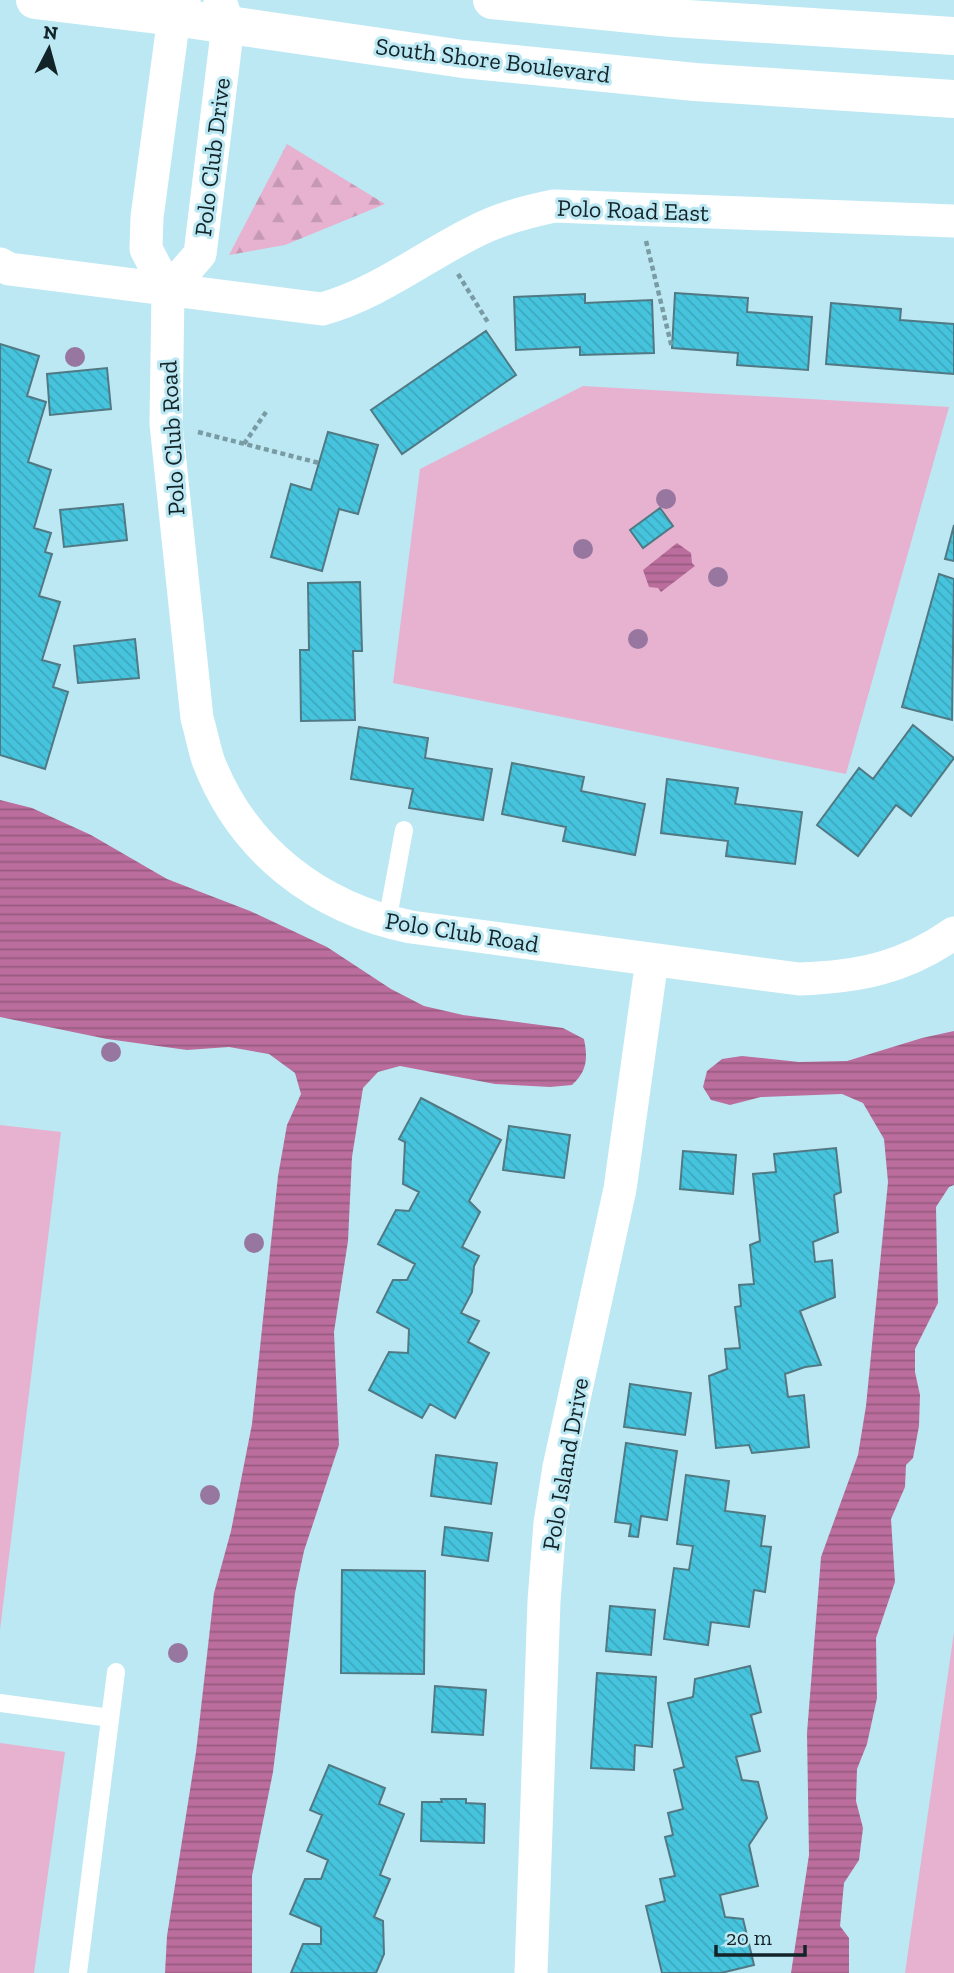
<svg xmlns="http://www.w3.org/2000/svg" width="954" height="1973" viewBox="0 0 954 1973" font-family="'Zilla Slab',serif">
  <style>
    .green { fill: #e7b1d0 }
    .forest { fill: url(#forest-firs) }
    .water { fill: url(#water-rules) }
    .building { fill: url(#building-back-hatch); stroke: #517983; stroke-width: 2 }
    .lines { fill: none; stroke-linecap: round; stroke-linejoin: round }
    .path { stroke: #799ba3; stroke-width: 4.5; stroke-dasharray: 5 3.5; stroke-linecap: butt }
    .service { stroke: #fff; stroke-width: 18 }
    .minor { stroke: #fff; stroke-width: 33 }
    .tertiary { stroke: #fff; stroke-width: 38 }
    .tree { fill: #97779f }
    .labels { text-anchor: middle; dominant-baseline: central; stroke-width: 6; stroke-linejoin: round; paint-order: stroke }
    .street-label { font-size: 24px; fill: #132428; stroke: #bce8f3 }
  </style>
  <defs>
    <pattern id="forest-firs" width="22" height="20" patternUnits="userSpaceOnUse" patternTransform="scale(1.75)"><rect width="22" height="20" fill="#e7b1d0"/><path d="M5 1l3.5 6h-7zM16 11l3.5 6h-7z" fill="#c598b3"/></pattern>
    <pattern id="water-rules" width="6" height="5" patternUnits="userSpaceOnUse" patternTransform="scale(1.75)"><rect width="6" height="5" fill="#bb6e9d"/><path d="M0 2.5h6" fill="none" stroke="#975a80"/></pattern>
    <pattern id="building-back-hatch" width="6" height="6" patternUnits="userSpaceOnUse" patternTransform="scale(1.75)"><rect width="6" height="6" fill="#46c4de"/><path d="M-1 5l2 2M0 0l6 6M5-1l2 2" fill="none" stroke="#3ca8be"/></pattern>
  </defs>
  <rect width="100%" height="100%" fill="#bce8f3"/>
  <!-- green -->
  <path class="green" d="M583,386L949,407L846,774L393,683L420,469Z
    M0,1125L61,1132L0,1630Z
    M954,1632V1973H905Z
    M0,1743L65,1752L34,1973H0Z"/>
  <!-- forest -->
  <path class="forest" d="M287,144L385,204L285,245L229,255Z"/>
  <!-- water -->
  <path class="water" d="M677,543L691,553L692,563L695,566L661,592L658,588L649,587L643,570Z
    M0,800L32,808L91,835L167,879L250,911L327,947L391,989L424,1006L463,1015L563,1028L584,1039C588,1059 587,1071 572,1085L550,1087L495,1084L400,1066L378,1072L363,1088L352,1157L348,1241L334,1332L339,1445L304,1551L295,1593L273,1772L252,1876V1973H165L167,1936L196,1752L214,1593L231,1531L252,1424L278,1176L287,1125L301,1094L295,1073L269,1054L229,1047L187,1050L107,1039L0,1017Z
    M954,1031V1185L949,1187L936,1207L938,1303L915,1349V1372L920,1395L919,1426L913,1458L906,1465L905,1487L891,1519L895,1582L876,1638L877,1698L867,1744L857,1769L856,1801L863,1828L859,1860L844,1883L840,1926L849,1938V1973H791L809,1855L807,1733L821,1557L858,1455L866,1406L888,1182L884,1139L863,1103L842,1094L761,1097L730,1105L711,1100L703,1087L707,1071L722,1059L742,1056L799,1062L847,1061L922,1038Z"/>
  <!-- building -->
  <path class="building" d="M675,293L748,298L747,312L812,317L808,370L737,365L738,353L672,348Z
    M585,294V303L652,300L654,353L580,355V347L516,350L514,297Z
    M831,303L901,309L900,320L954,324V374L826,364Z
    M486,331L516,375L402,454L371,410Z
    M0,344L39,356L27,396L46,402L28,462L51,470L34,528L51,533L45,552L52,554L39,596L60,602L42,660L60,665L53,687L68,692L45,769L0,755Z
    M107,368L111,409L50,415L47,374Z
    M328,432L378,445L358,514L339,509L322,571L271,557L291,484L311,490Z
    M123,504L127,540L64,547L60,510Z
    M660,508L673,526L643,548L630,530Z
    M954,525V561L945,559Z
    M939,574L954,579L952,720L902,707Z
    M360,582L362,651H353L355,720L301,721L300,650H309L308,583Z
    M135,639L139,678L78,683L74,646Z
    M913,725L954,758L911,816L896,805L858,856L817,825L859,768L873,779Z
    M359,727L428,738L425,758L492,769L483,820L409,808L413,789L351,779Z
    M512,763L584,777L581,791L645,804L635,855L563,841L566,827L502,814Z
    M667,779L738,788L735,804L802,812L795,864L726,856L728,841L661,833Z
    M421,1098L501,1140L469,1201L480,1212L462,1247L479,1256L474,1266L472,1292L461,1313L479,1321L468,1342L489,1353L455,1418L430,1404L422,1418L369,1390L389,1352L408,1353L409,1329L377,1312L393,1280H407L415,1264L378,1244L396,1210L409,1211L419,1192L403,1184L405,1142L399,1139Z
    M509,1126L570,1135L564,1178L503,1170Z
    M836,1148L841,1192L834,1195L838,1232L813,1242L815,1262L832,1260L835,1297L800,1311L821,1365L805,1367L785,1374L788,1397L804,1395L809,1447L752,1453L749,1445L716,1448L709,1376L727,1369L725,1349L740,1348L735,1307L741,1306L739,1285L754,1284L750,1245L760,1241L753,1174L776,1172L774,1154Z
    M683,1151L736,1155L733,1194L680,1189Z
    M630,1384L691,1393L685,1435L624,1427Z
    M626,1443L677,1451L667,1520L641,1516L638,1537L629,1536L631,1524L615,1522Z
    M436,1455L497,1463L491,1504L431,1496Z
    M686,1475L729,1481L725,1511L765,1516L761,1546L771,1547L765,1592L754,1590L749,1627L711,1622L708,1645L664,1639L674,1568L689,1570L693,1546L677,1544Z
    M445,1527L492,1533L488,1561L442,1555Z
    M342,1570L425,1571L424,1674L341,1673Z
    M610,1606L655,1610L651,1655L606,1651Z
    M750,1666L761,1712L751,1715L760,1751L736,1757L742,1780L758,1782L767,1818L749,1845L758,1886L720,1895L725,1917L743,1919L754,1965L721,1973H662L646,1906L665,1901L660,1879L675,1876L665,1837L673,1835L668,1813L683,1809L674,1770L684,1767L668,1703L693,1697L695,1679Z
    M597,1673L656,1677L652,1747L635,1745L634,1770L591,1768Z
    M435,1686L486,1690L483,1735L432,1732Z
    M329,1765L385,1788L379,1804L404,1814L380,1875L390,1879L374,1917L383,1921L384,1954L376,1973H291L303,1944H321V1927L290,1914L305,1879H321L328,1860L307,1851L322,1815L310,1810Z
    M441,1799H466V1803L485,1804L484,1843L421,1841L422,1802H442Z"/>
  <g class="lines">
    <!-- path -->
    <path class="path" d="M646,241L672,348
      M458,274L489,324
      M198,432L319,463
      M244,444L266,412"/>
    <!-- service -->
    <path class="service" d="M387,922L404,830
      M0,1703L110,1718
      M78,1973L116,1672"/>
    <!-- minor -->
    <path class="minor" d="M184,0L174,17L147,217L146,249L168,291L166,424L197,718C201,732 204,747 208,760C242,850 318,908 411,927L799,979C858,977 905,968 954,933
      M0,264L9,269L322,309C377,294 422,258 472,233C498,219 525,212 554,206L954,221
      M168,291L200,254L228,25L220,0
      M531,1973L544,1601L550,1523L559,1467L620,1189L652,960"/>
    <!-- tertiary -->
    <path class="tertiary" d="M35,0L174,17L463,59L695,82L954,99
      M492,0L672,18L954,36"/>
  </g>
  <!-- trees -->
  <g class="tree">
    <circle cx="75" cy="357" r="10"/>
    <circle cx="666" cy="499" r="10"/>
    <circle cx="583" cy="549" r="10"/>
    <circle cx="718" cy="577" r="10"/>
    <circle cx="638" cy="639" r="10"/>
    <circle cx="111" cy="1052" r="10"/>
    <circle cx="254" cy="1243" r="10"/>
    <circle cx="210" cy="1495" r="10"/>
    <circle cx="178" cy="1653" r="10"/>
  </g>
  <g class="labels">
    <!-- street labels -->
    <g class="street-label">
      <text transform="translate(493 60) rotate(7)">South Shore Boulevard</text>
      <text transform="translate(212 157) rotate(-83)">Polo Club Drive</text>
      <text transform="translate(633 210) rotate(2)">Polo Road East</text>
      <text transform="translate(172 438) rotate(-93)">Polo Club Road</text>
      <text transform="translate(462 932) rotate(9)">Polo Club Road</text>
      <text transform="translate(565 1464) rotate(-80)">Polo Island Drive</text>
    </g>
  </g>
  <!-- north arrow -->
  <g transform="translate(49 49) rotate(6)" stroke="#bce8f3" stroke-width="5" paint-order="stroke">
  <path d="M0-5L12 26L0 18L-12 26Z" fill="#132428"/>
  <text y="-10" font-size="19" font-weight="bold" text-anchor="middle" fill="#132428">N</text>
  </g>
  <!-- scale -->
  <path d="M716 1945v10h89v-10" fill="none" stroke="#132428" stroke-width="3.5"/>
  <text x="726" y="1945" font-size="21" fill="#132428" stroke="#bce8f3" stroke-width="5" paint-order="stroke">20 m</text>
</svg>
